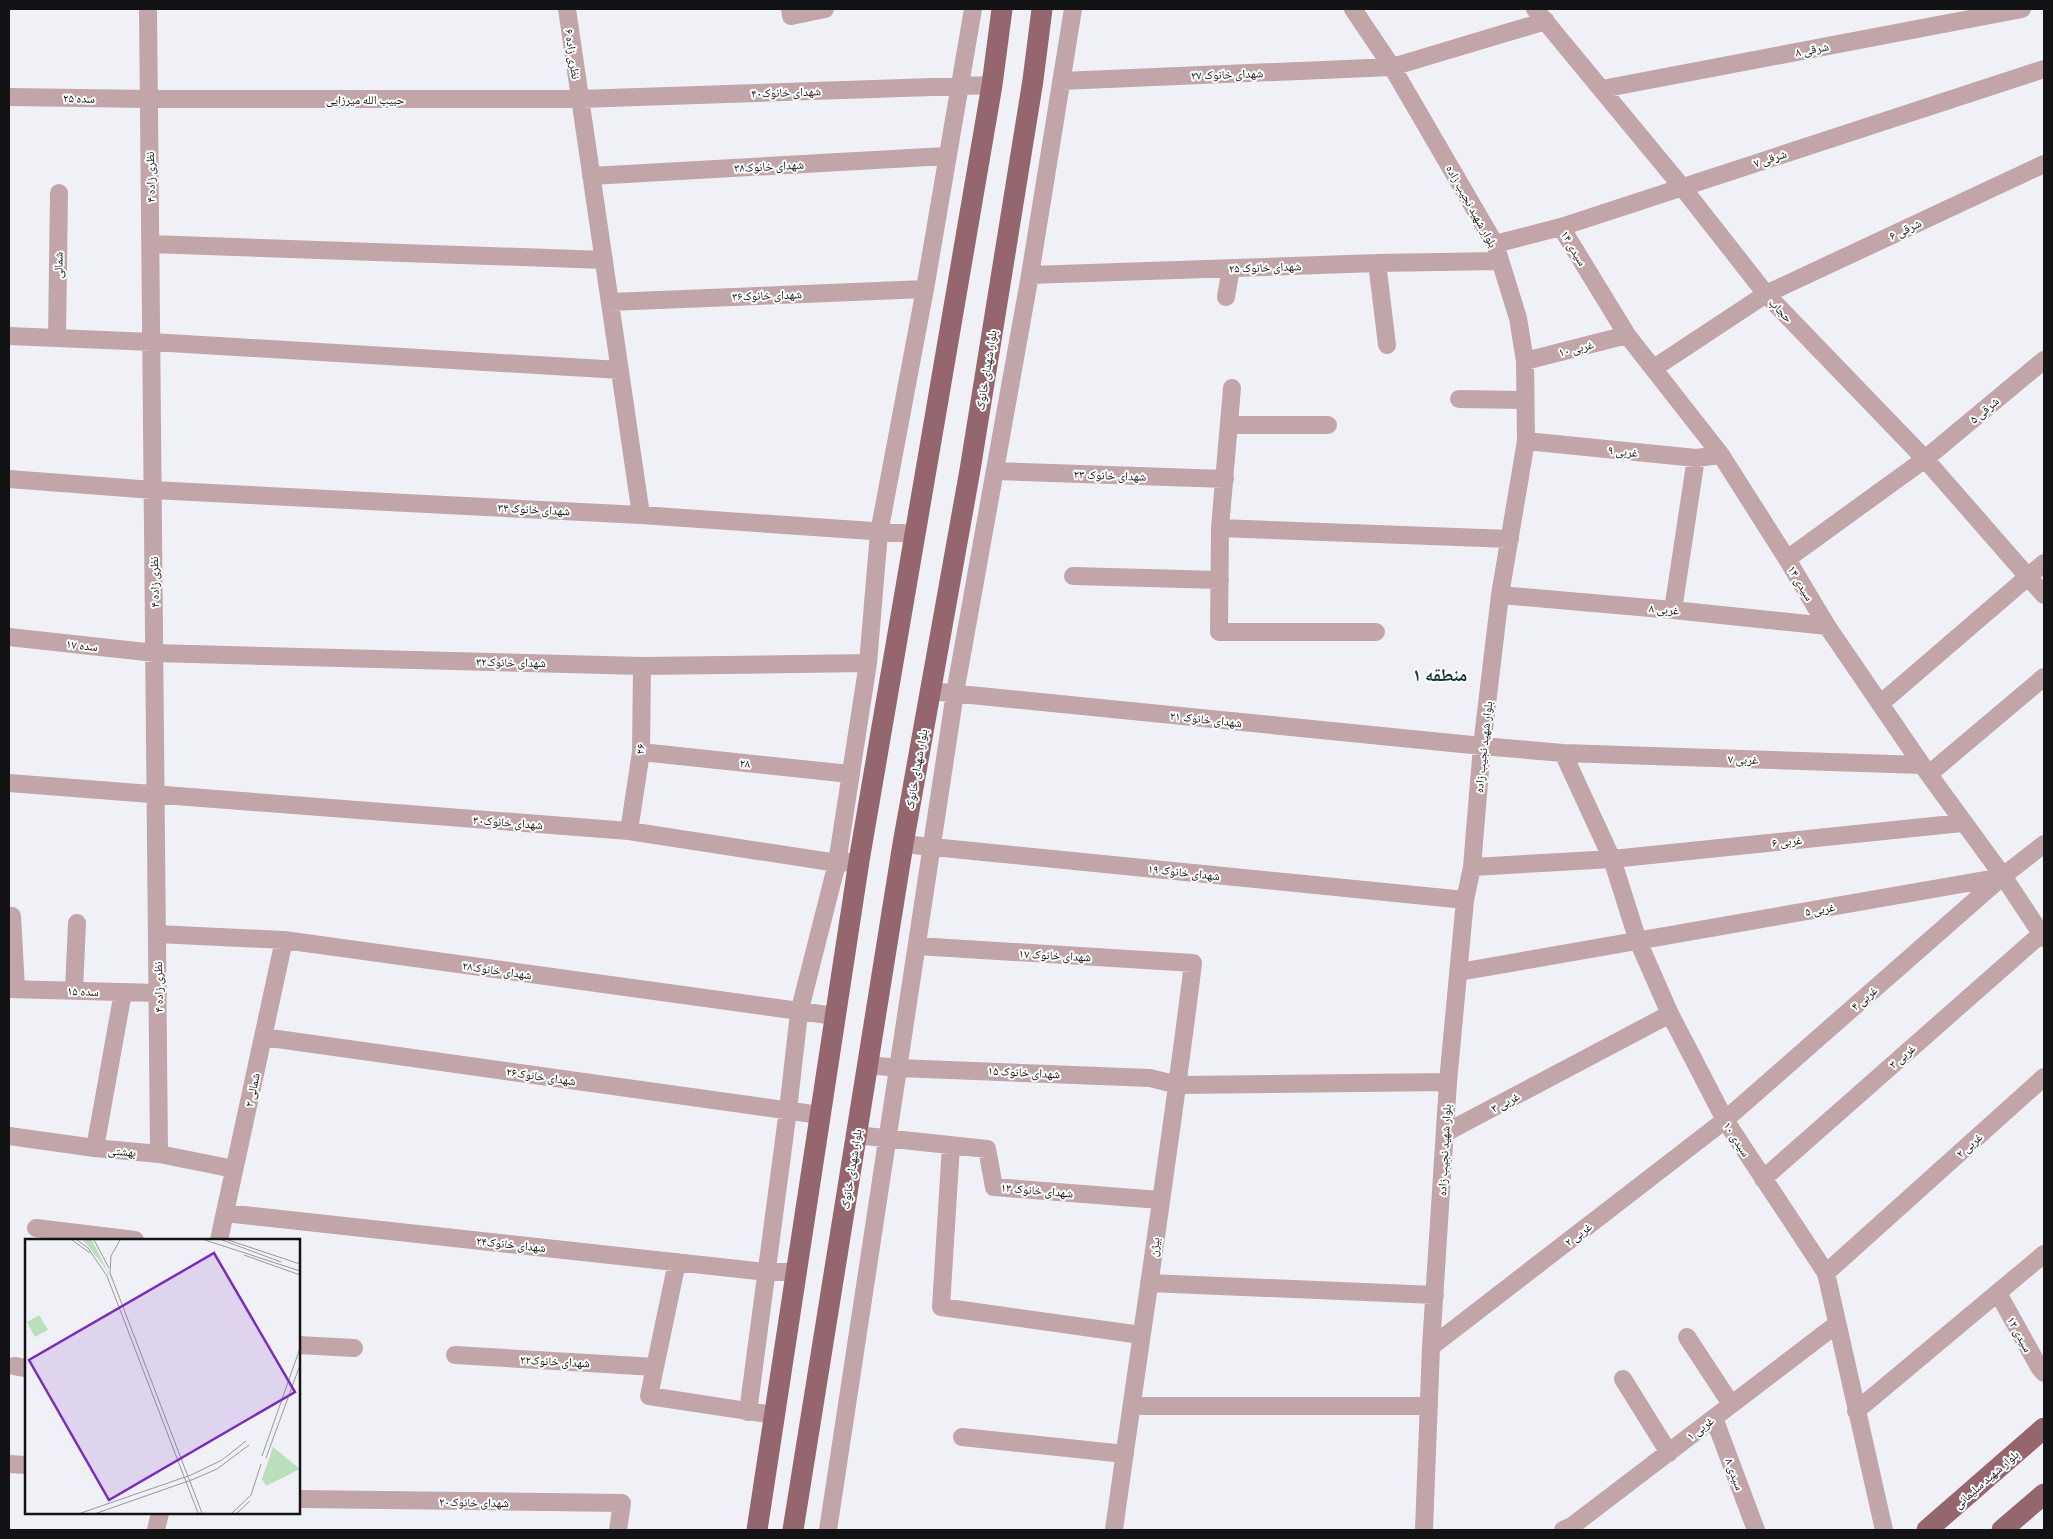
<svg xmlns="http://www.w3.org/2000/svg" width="2053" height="1539" viewBox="0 0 2053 1539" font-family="'PT Sans Narrow','Noto Naskh Arabic',sans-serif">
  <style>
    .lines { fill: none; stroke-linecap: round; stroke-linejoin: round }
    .minor { stroke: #c1a5a9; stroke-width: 18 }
    .major { stroke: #95666d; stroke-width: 21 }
    .labels { text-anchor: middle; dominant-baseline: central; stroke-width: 4; stroke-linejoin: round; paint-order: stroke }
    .street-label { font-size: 12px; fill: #131315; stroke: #fefefe }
    .district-label { font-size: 18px; font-weight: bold; fill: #113238; stroke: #fefefe }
    .inset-road { fill: none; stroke: #98989c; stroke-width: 1 }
    .view { fill: #7b2cbf; fill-opacity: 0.15; stroke: #7b2cbf; stroke-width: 2.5 }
    .inset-edge { fill: none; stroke: #131315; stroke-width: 2.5 }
  </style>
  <rect width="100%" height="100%" fill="#f0f1f6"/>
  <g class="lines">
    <!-- minor -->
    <path class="minor" d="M148,9L159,1154
      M567,9L641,515
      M790,9L791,16L825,9
      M1353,9L1392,67L1495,244L1518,318L1525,361L1526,441L1500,595L1482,746L1472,867L1465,900L1448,1082L1431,1347L1424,1530
      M1535,9L1682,187L1766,294L1925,459L2044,595
      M1061,81L1392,67L1546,21
      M1602,89L2022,9
      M9,97L149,99H580L992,85
      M591,176L946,156
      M1561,227L1627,335L1721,455L1787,559L1827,626L1922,765L2003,876L2044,938
      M151,244L604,260
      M1495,244L1561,227L2044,69
      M1377,263L1387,345
      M1030,275L1377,263L1500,261
      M1226,297L1231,268
      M610,302L925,289
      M9,336L152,342L620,370
      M57,338L59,193
      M1525,361L1627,335
      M1654,368L1766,294L2044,164
      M1232,388L1220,528L1219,632H1376
      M1459,399L1524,400
      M1229,425H1328
      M1526,441L1696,458L1721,455
      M995,471L1225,479
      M9,479L153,490L641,515L915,534
      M1220,528L1510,539
      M1787,559L1925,459L2044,360
      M1073,576L1220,580
      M1500,595L1673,610L1827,626
      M1673,610L1696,458
      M9,637L155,653L642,666L868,663
      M930,691L1482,746L1563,753L1922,765
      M1880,704L2044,563
      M641,752L850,774
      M1563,753L1612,859L1638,941L1670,1014L1725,1120L1826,1273L1884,1530
      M1929,774L2044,677
      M9,783L629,831L837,863L849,862
      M629,831L641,752L642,666
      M903,844L1465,900
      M1472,867L1612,859L1962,823
      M9,916H12L16,988
      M157,934L284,940L835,1016
      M917,946L1193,963C1170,1152 1140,1341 1114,1530
      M1459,972L2002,877
      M9,989L158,993
      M74,990L77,923
      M263,1037L820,1115
      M868,1065L899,1068L1150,1078L1178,1085L1448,1082
      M1445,1133L1670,1014
      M856,1135L987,1149L994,1187L1160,1200
      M9,1136L95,1148L159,1154L234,1169
      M951,1145L941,1307L1141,1335
      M95,1148L123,992
      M1763,1179L2041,934
      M225,1213L766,1272H797
      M36,1228L135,1240
      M219,1240L284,940
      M677,1262L649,1396L774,1415
      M1826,1273L2044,1077
      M1149,1283L1435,1295
      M1998,1293L2039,1367L2044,1373
      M1687,1337L1731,1404
      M299,1345L354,1348
      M1431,1347L1725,1120L2003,876L2044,844
      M455,1355L655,1367
      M14,1366L26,1368
      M1623,1379L1669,1453
      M1132,1406H1429
      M1856,1411L2044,1254
      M748,1412L788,1110L799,1013L837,863L868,663L879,533L925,289L973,9
      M1714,1418L1756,1530
      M962,1437L1125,1454
      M9,1464L26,1465
      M299,1499L622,1503L618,1530
      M156,1530L160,1513
      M828,1530L955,693L1030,275L1073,9
      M1563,1530L1572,1526L1837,1324"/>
    <!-- major -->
    <path class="major" d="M757,1530L859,861L992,85L1002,9
      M793,1530L903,844L970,470L1033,80L1042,9
      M1927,1530L2044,1428
      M2002,1530L2044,1494"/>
  </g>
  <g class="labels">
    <!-- street labels -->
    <g class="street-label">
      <text transform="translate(1812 49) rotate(-11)">شرقی ۸</text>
      <text transform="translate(573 54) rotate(82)">نظری زاده ۶</text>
      <text transform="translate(1227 74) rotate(-2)">شهدای خانوک ۲۷</text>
      <text transform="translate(786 92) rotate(-2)">شهدای خانوک۴۰</text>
      <text transform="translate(79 98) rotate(1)">سده ۲۵</text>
      <text x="365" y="99">حبیب الله میرزایی</text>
      <text transform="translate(1770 158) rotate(-18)">شرقی ۷</text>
      <text transform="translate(769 166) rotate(-3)">شهدای خانوک۳۸</text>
      <text transform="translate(150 177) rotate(-91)">نظری زاده ۴</text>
      <text transform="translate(1472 206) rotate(61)">بلوار شهید نجیب زاده</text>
      <text transform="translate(1905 229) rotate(-25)">شرقی ۶</text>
      <text transform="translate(1574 248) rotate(59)">سیدی ۱۴</text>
      <text transform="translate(58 265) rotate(-89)">شمالی</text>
      <text transform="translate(1265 267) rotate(-2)">شهدای خانوک ۲۵</text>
      <text transform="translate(767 295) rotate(-2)">شهدای خانوک۳۶</text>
      <text transform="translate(1781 310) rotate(46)">حجاب</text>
      <text transform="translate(1576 348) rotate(-14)">غربی ۱۰</text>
      <text transform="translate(986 370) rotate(-81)">بلوار شهدای خانوک</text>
      <text transform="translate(1984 410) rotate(-40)">شرقی ۵</text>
      <text transform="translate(1623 451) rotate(6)">غربی ۹</text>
      <text transform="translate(1110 475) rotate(2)">شهدای خانوک ۲۳</text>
      <text transform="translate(534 509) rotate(3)">۳۴ شهدای خانوک</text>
      <text transform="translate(154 582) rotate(-91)">نظری زاده ۴</text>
      <text transform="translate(1801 583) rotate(59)">سیدی ۱۴</text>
      <text transform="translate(1664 609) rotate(5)">غربی ۸</text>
      <text transform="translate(82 645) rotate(6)">سده ۱۷</text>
      <text transform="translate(511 662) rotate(1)">شهدای خانوک۳۲</text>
      <text transform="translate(1206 719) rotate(6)">شهدای خانوک ۲۱</text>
      <text transform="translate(1483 747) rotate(-84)">بلوار شهید نجیب زاده</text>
      <text transform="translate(640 749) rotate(-86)">۲۶</text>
      <text transform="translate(1743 759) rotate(2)">غربی ۷</text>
      <text transform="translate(745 763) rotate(6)">۲۸</text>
      <text transform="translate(916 769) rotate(-80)">بلوار شهدای خانوک</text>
      <text transform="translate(508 822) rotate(4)">شهدای خانوک۳۰</text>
      <text transform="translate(1787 841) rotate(-6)">غربی ۶</text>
      <text transform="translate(1184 872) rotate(6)">شهدای خانوک ۱۹</text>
      <text transform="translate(1820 909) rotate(-10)">غربی ۵</text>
      <text transform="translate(1055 955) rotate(3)">شهدای خانوک ۱۷</text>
      <text transform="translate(497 970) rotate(8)">شهدای خانوک۲۸</text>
      <text transform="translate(158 987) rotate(-91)">نظری زاده ۴</text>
      <text transform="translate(83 991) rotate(2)">سده ۱۵</text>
      <text transform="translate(1864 998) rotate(-41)">غربی ۴</text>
      <text transform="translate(1902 1056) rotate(-41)">غربی ۳</text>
      <text transform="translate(1024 1072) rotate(3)">شهدای خانوک ۱۵</text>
      <text transform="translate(541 1076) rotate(8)">شهدای خانوک۲۶</text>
      <text transform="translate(252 1090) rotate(-78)">شمالی ۲</text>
      <text transform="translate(1505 1102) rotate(-28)">غربی ۳</text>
      <text transform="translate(1737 1139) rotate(57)">سیدی ۱۰</text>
      <text transform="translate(1969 1145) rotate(-42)">غربی ۲</text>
      <text transform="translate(1444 1150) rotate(-87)">بلوار شهید نجیب زاده</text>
      <text transform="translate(122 1151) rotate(5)">بهشتی</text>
      <text transform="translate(851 1169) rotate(-81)">بلوار شهدای خانوک</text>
      <text transform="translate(1037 1190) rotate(5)">شهدای خانوک ۱۳</text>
      <text transform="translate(1578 1234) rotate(-38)">غربی ۲</text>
      <text transform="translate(511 1244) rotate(6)">شهدای خانوک۲۴</text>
      <text transform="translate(1154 1247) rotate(-82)">بیژن</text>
      <text transform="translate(2020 1334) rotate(61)">سیدی ۱۲</text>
      <text transform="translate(555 1361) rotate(3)">شهدای خانوک۲۲</text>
      <text transform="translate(1700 1428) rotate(-38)">غربی ۱</text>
      <text transform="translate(1735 1474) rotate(70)">سیدی ۸</text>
      <text transform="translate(1986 1479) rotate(-41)">بلوار شهید سلیمانی</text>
      <text transform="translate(474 1502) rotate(1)">شهدای خانوک۲۰</text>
    </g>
    <!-- district labels -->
    <g class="district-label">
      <text x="1440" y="674">منطقه ۱</text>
    </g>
  </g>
  <!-- overview -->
  <g transform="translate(25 1239)">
    <rect width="275" height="275" fill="#f0f1f6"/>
    <path d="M58,1H67L89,45L78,26ZM14,76L23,91L10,98L2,83ZM248,208L275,230L241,247L237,240Z" fill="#bbdfba"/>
    <path class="inset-road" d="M47,1L65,14M52,1L63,9L82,37L173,274M69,1L84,29M95,1L86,17L85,34L177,274M180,1L275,32M197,1L256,23M203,1L275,25M219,16L275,36M237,217L275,109M241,219L275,126M56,274L166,236L197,221L221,202M72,274L169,240L192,230L224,206M207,274L226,256L236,225M212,274L225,262"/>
    <path class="view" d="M189,14L270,153L84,261L4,121Z"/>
    <rect width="275" height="275" class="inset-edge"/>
  </g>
  <!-- border -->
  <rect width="2053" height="1539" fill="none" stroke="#131315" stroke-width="20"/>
</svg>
